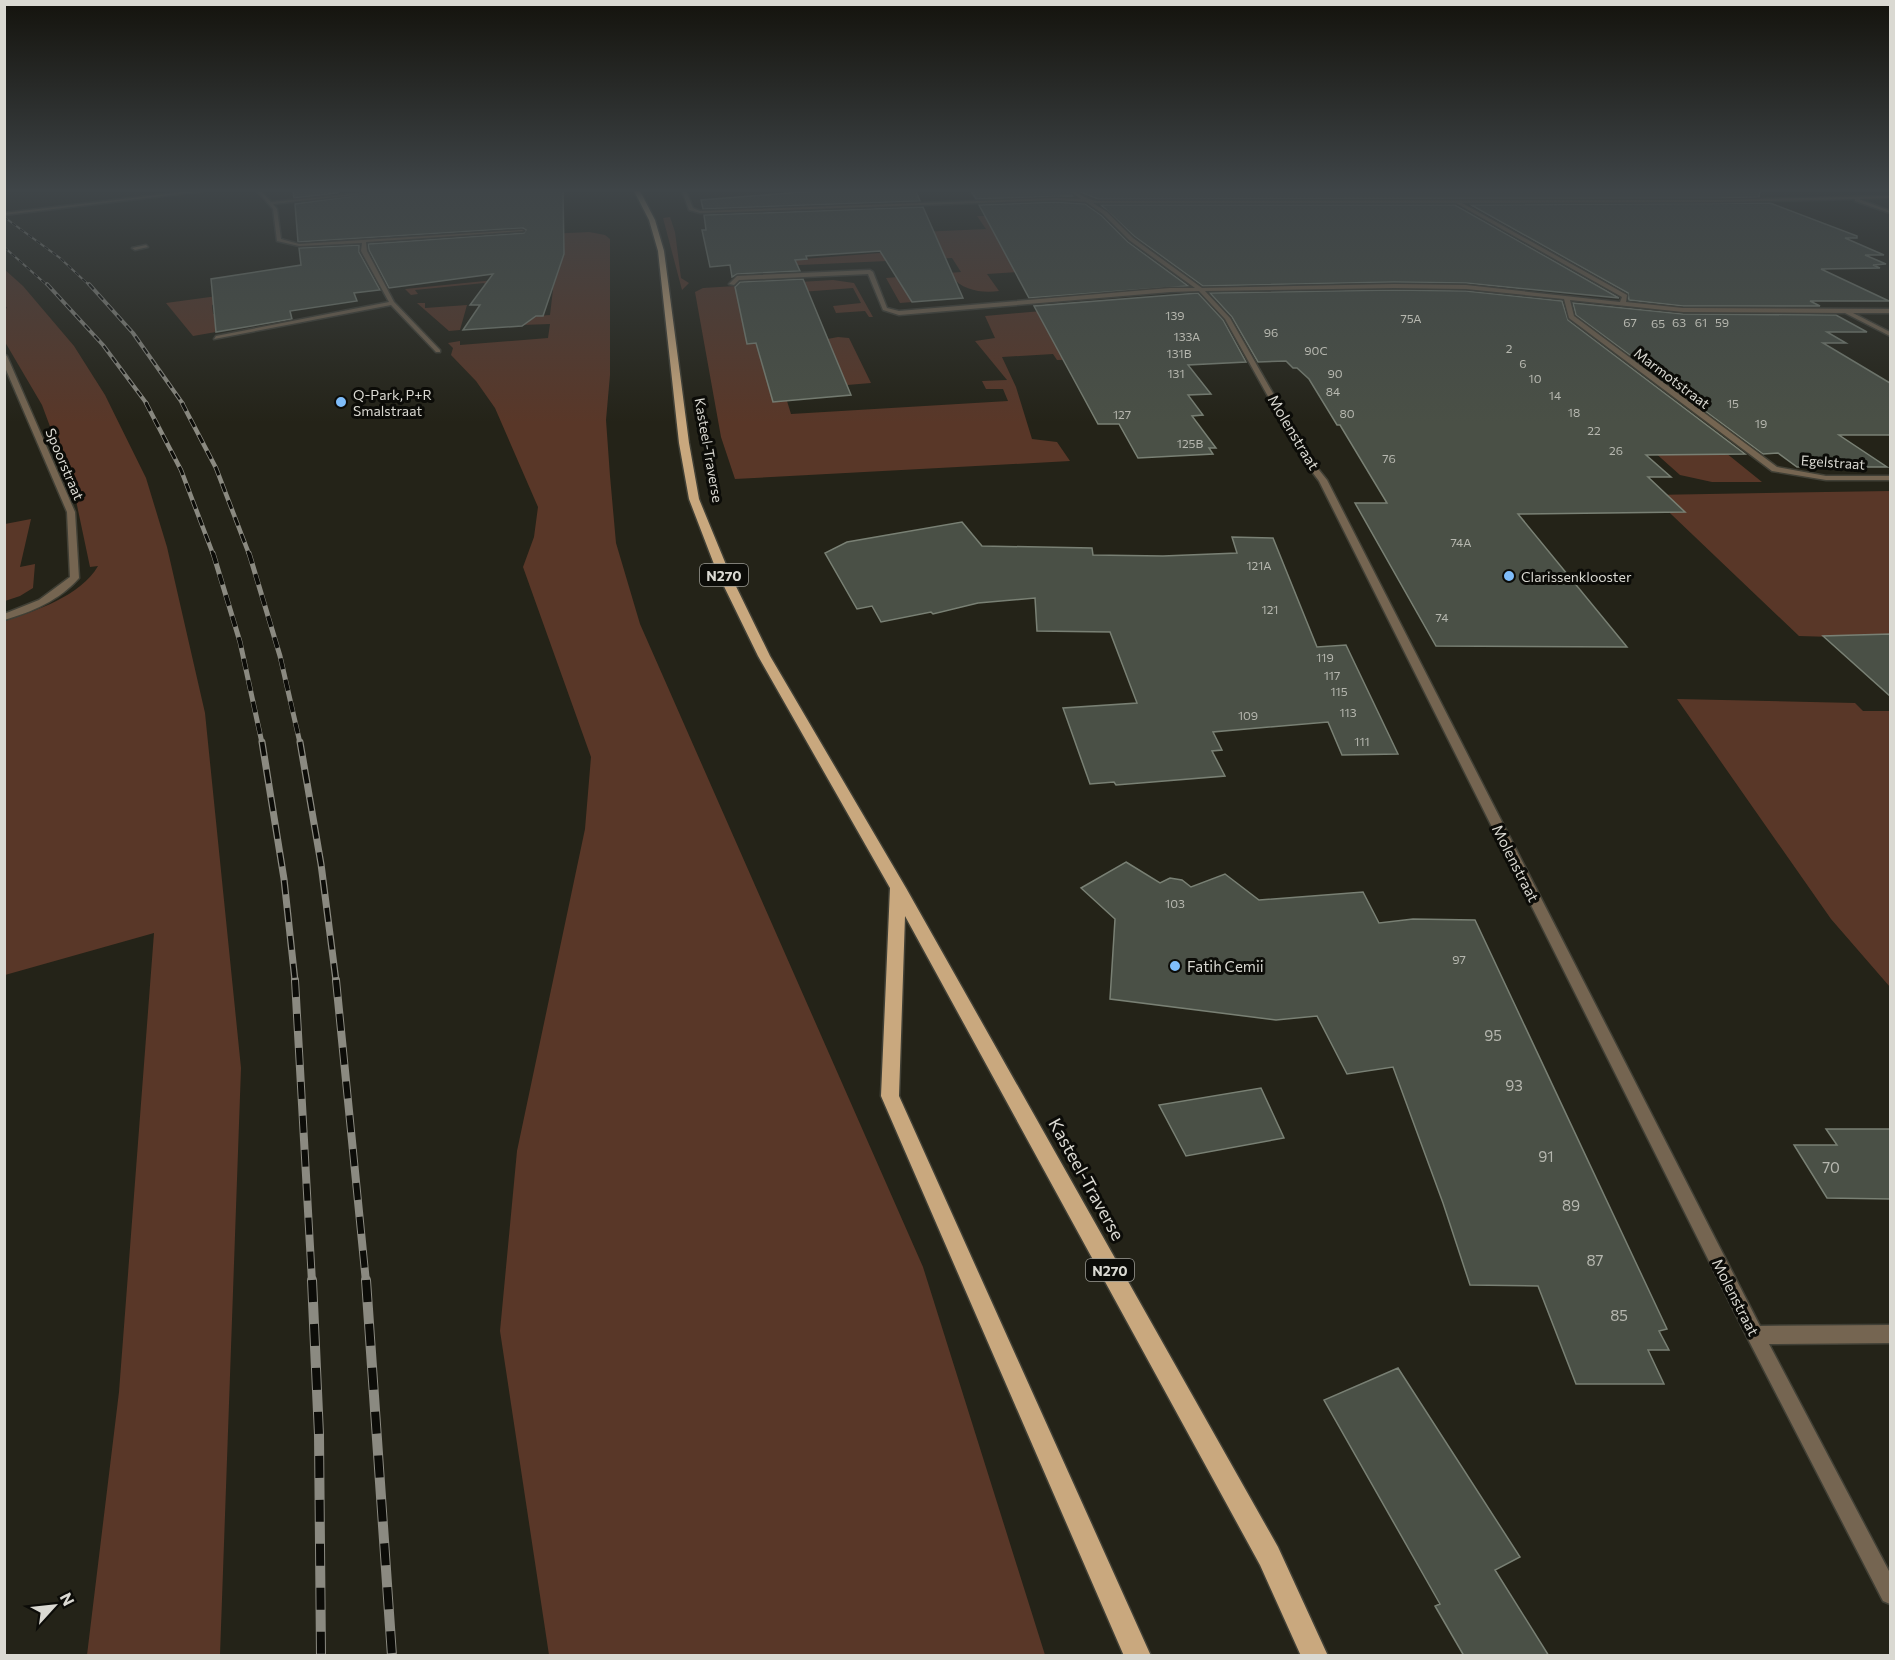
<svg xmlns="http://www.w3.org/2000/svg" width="1895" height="1660" viewBox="0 0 1895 1660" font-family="Commissioner,sans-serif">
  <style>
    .green { fill: #593728 }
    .building { fill: #4a5046; stroke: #798074; stroke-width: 1.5 }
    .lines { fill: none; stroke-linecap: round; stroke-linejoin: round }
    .pedestrian-casing { stroke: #414036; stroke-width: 3 }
    .minor-casing { stroke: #414036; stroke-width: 3 }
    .tertiary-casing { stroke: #414036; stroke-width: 3 }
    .primary-casing { stroke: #414036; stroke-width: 3 }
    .pedestrian { fill: #756551; fill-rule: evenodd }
    .minor { fill: #756551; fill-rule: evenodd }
    .tertiary { fill: #756551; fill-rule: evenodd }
    .primary { fill: #c9a87e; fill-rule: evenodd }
    .rail-far6-casing { stroke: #8b8a81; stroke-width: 2 }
    .rail-far5-casing { stroke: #8b8a81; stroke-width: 4 }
    .rail-far4-casing { stroke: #8b8a81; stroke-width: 4.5 }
    .rail-far3-casing { stroke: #8b8a81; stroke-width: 5 }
    .rail-far2-casing { stroke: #8b8a81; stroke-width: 7 }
    .rail-far1-casing { stroke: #8b8a81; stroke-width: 8 }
    .rail-casing { stroke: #8b8a81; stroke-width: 10 }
    .rail-far6 { stroke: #0c0c08; stroke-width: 1.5; stroke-dasharray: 5; stroke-linecap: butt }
    .rail-far5 { stroke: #0c0c08; stroke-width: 2; stroke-dasharray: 7; stroke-linecap: butt }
    .rail-far4 { stroke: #0c0c08; stroke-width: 3; stroke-dasharray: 9; stroke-linecap: butt }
    .rail-far3 { stroke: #0c0c08; stroke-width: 4; stroke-dasharray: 11; stroke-linecap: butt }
    .rail-far2 { stroke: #0c0c08; stroke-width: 4.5; stroke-dasharray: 14; stroke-linecap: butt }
    .rail-far1 { stroke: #0c0c08; stroke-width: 6; stroke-dasharray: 17; stroke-linecap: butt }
    .rail { stroke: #0c0c08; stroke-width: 8; stroke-dasharray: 22; stroke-linecap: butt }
    .poi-dot { fill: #7fbdfa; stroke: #0c0c08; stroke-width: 2 }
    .labels { text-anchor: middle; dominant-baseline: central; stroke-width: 6; stroke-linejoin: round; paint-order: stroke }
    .number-label { font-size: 12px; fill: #b6b7af }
    .far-street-label { font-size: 14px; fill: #dad9d2; stroke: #0c0c08 }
    .far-poi-label { font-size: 14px; fill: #dad9d2; stroke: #0c0c08; text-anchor: start }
    .shield { fill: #0c0c08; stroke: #9c9c95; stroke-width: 1.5 }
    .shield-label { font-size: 14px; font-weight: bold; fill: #dad9d2 }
    .street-label { font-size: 15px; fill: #dad9d2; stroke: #0c0c08 }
    .poi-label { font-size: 15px; fill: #dad9d2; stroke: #0c0c08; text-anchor: start }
    .near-number-label { font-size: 15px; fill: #b6b7af }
    .near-street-label { font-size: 18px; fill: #dad9d2; stroke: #0c0c08 }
  </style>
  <rect width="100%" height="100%" fill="#242318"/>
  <!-- green -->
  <path class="green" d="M977,216H985L1053,270L987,274L999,291C982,293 963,291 951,276L912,302L900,303L886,278L961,272L952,258L778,266L777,261L893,252L921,232L986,229Z
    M670,217L675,232L681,278L689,283L682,290L663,218Z
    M589,232L605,235L610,239V375L606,420L610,476L616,543L640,624L923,1267L1045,1655H549L500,1331L517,1151L585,829L591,757L523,567L534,537L538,507L495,408L476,381L451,355L453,348L448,343L460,341V345L548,338L550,324L521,325L522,317L550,315L554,281L486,286L484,283L415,290L418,294L411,295L405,289L516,278L485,237Z
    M4,269L23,286L74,346L105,395L146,478L167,547L205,713L241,1068L220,1655H87L119,1392L154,933L5,975V621C35,611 81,596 98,566L90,567L74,491L42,405L5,342V309L7,308L5,305Z
    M833,280L854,283L873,317H869L865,311L836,313L833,306L861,303L853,288L801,292L814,325L822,326L747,344L756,343L773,402L787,401L791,414L1008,401L1003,389H986L982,381L1007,380L975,341L995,338L985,316L1053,310L1095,359L1057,360L1053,354L1002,357L1016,387L1032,439L1057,442L1070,461L735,479L721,437L695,292L703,288Z
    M269,289L279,296L212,305L213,314L281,306L216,332L193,336L166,303Z
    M417,303H425V308L467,305L460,330L449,331Z
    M838,337L849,338L871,383L835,386L817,341Z
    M1533,344H1591L1762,482H1712L1680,475Z
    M1890,491V661L1866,638L1799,636L1651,495Z
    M31,519L20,567L35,564L33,588L20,596L5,601V524Z
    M1677,699L1855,703L1863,711H1890V987L1831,919Z"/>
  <!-- building -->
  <path class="building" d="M293,191H337L338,193L294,198Z
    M389,191H563L564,254L543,316H536L522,326L463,330L480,305H470L493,274L389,288L369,250L368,244L524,233L526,230L523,228L298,242L295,204Z
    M815,191H916L920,201L703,209L701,200Z
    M971,191H1067L1073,196L976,199Z
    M1078,191H1760L1759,197L1719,198L1098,199Z
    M1056,202L1085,204L1102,216L1128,242L1188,286L1029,298L979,205Z
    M1770,203L1857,236V238H1845L1884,255H1865L1886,264L1873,265L1880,268L1821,269L1889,301H1810L1820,306H1683L1629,300L1628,293L1471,205Z
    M1101,205H1455L1619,298L1466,283L1394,282L1203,286L1134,236Z
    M923,207L963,298L912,302L880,251L806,256L807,259L795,260L800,271L737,274L732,277L730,265L710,267L702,230H706L704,215Z
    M359,245V252L380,290L354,293L357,301L290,311L292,319L216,332L211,279L301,265L299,248Z
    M803,279L851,395L773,402L756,343L747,344L735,287L740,282Z
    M1394,290L1466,291L1562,301L1568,320L1745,454L1646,455L1671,477H1648L1685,512L1518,514L1627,647L1436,646L1355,503H1387L1340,425H1337L1309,379L1297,368H1293L1286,361L1258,362L1232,317L1210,293Z
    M1198,293L1223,320L1246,362L1188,365L1211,394L1188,395L1203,415L1192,416L1216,448H1209L1213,454L1138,458L1119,424H1098L1034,306Z
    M1573,303L1683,314L1836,315L1867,332H1827L1846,343H1823L1890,383V435H1839L1887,467H1797L1778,453L1763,454L1576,315Z
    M962,522L982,546L1092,548L1093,555L1163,556L1237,553L1232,537L1273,538L1317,647L1346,645L1398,754L1342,755L1328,722L1213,732L1222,750L1212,751L1225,776L1116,785L1114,782L1090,784L1063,708L1137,703L1110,632L1037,631L1035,598L978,603L933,614L931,612L881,622L872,606L857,609L825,553L847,542Z
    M1890,634V696L1823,636Z
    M1126,862L1160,883L1170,878L1182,880L1191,887L1225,874L1259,900L1363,892L1379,923L1413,919L1475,920L1667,1329L1659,1331L1669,1350H1648L1664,1384H1576L1538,1286L1470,1285L1443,1203L1393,1067L1347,1074L1317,1016L1276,1020L1110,999L1115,919L1081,888Z
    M1261,1088L1284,1138L1186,1156L1159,1105Z
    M1826,1129H1890V1199L1827,1198L1794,1145H1837Z
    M1398,1368L1520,1557L1495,1570L1549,1656H1464L1435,1606L1440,1604L1324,1400Z"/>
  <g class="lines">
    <!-- pedestrian casing -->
    <g class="pedestrian-casing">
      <path id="pedestrian" d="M146,245L148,247L135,250L132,248Z"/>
    </g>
    <!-- minor casing -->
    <g class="minor-casing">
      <path id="minor" d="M257,191H261L271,202L387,191L273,204L277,209L281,239L299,244L522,230L524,231L366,242L367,251L394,302L440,350V352H436L391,305L214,339L216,336L389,302L361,251L362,243L299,246L277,241L273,209Z
        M682,191H686L693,208L700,211L1056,198L1081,199L1069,191C1079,191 1085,200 1098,201L1719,200L1890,196V198L1859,199L1890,211V213L1855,201V199L1719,202L1462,203L1627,295L1626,302L1683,308L1890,309V313H1853L1890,332V336L1845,313L1683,312L1570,300L1574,316L1777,467L1826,476H1890V480H1826L1772,471L1569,318L1564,299L1466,289L1394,288L1205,291L1230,318L1311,460L1327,480L1760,1326L1890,1325V1343L1769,1344L1890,1573V1604L1883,1601L1749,1341L1319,481L1304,461L1225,319L1199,291L1170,292L899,315L883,310L868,274L739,280L734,285L729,284L737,276L870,270L873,272L887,308L899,311L1170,288H1195L1129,240L1103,214L1086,202L1056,200L700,213L689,210ZM1093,203H1456L1622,297L1620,302L1466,285L1394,284L1202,288L1133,238L1107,212Z
        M4,354L7,356L75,512L79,578C60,600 32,612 4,620V614L39,600L70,577L67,512L4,365Z"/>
    </g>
    <!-- tertiary casing -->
    <g class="tertiary-casing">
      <path id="tertiary" d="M192,191H204L4,215V213Z"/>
    </g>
    <!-- primary casing -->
    <g class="primary-casing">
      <path id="primary" d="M634,191H640L655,220L664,251L689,443L699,499L729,572L770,656L906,888L1278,1547L1328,1656H1301L1260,1565L905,916L899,1096L1151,1656H1124L881,1096L890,888L758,656L717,572L689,499L679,443L658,251L649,220Z"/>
    </g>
    <!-- pedestrian -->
    <use href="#pedestrian" class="pedestrian"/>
    <!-- minor -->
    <use href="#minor" class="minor"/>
    <!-- tertiary -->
    <use href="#tertiary" class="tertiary"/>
    <!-- primary -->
    <use href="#primary" class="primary"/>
    <!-- rail-far6 casing -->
    <g class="rail-far6-casing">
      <path id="rail-far6" d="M4,217L60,258L90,286
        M4,247L48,286"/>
    </g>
    <!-- rail-far5 casing -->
    <g class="rail-far5-casing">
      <path id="rail-far5" d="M47,284L103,345L147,404
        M89,284L133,333L183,404"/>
    </g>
    <!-- rail-far4 casing -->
    <g class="rail-far4-casing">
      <path id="rail-far4" d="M146,403L181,470L213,554
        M182,403L216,468L249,554"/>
    </g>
    <!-- rail-far3 casing -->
    <g class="rail-far3-casing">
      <path id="rail-far3" d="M213,553L240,642L262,743
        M249,553L280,656L300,743"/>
    </g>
    <!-- rail-far2 casing -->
    <g class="rail-far2-casing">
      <path id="rail-far2" d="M262,742L284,879L295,981
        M300,742L321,864L336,981"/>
    </g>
    <!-- rail-far1 casing -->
    <g class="rail-far1-casing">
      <path id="rail-far1" d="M295,980L312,1282
        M336,980L366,1282"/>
    </g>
    <!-- rail casing -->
    <g class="rail-casing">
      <path id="rail" d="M312,1280L319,1435L321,1656
        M366,1280L392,1656"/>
    </g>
    <!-- rail-far6 -->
    <use href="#rail-far6" class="rail-far6"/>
    <!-- rail-far5 -->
    <use href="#rail-far5" class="rail-far5"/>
    <!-- rail-far4 -->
    <use href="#rail-far4" class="rail-far4"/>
    <!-- rail-far3 -->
    <use href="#rail-far3" class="rail-far3"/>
    <!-- rail-far2 -->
    <use href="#rail-far2" class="rail-far2"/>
    <!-- rail-far1 -->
    <use href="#rail-far1" class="rail-far1"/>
    <!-- rail -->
    <use href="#rail" class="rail"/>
  </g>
  <!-- sky -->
  <linearGradient id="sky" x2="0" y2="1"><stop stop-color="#14130d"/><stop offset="0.45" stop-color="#3f4548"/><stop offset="1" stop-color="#3f4548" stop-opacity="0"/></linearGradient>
  <rect width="1895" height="423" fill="url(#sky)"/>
  <!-- markers -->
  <g class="poi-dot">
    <circle cx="341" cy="402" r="6"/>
    <circle cx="1509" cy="576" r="6"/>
    <circle cx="1175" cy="966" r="6"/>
  </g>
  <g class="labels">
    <!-- number labels -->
    <g class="number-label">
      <text x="1175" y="315">139</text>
      <text x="1411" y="318">75A</text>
      <text x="1630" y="322">67</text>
      <text x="1679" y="322">63</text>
      <text x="1701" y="322">61</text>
      <text x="1722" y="322">59</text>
      <text x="1658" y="323">65</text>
      <text x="1271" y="332">96</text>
      <text x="1187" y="336">133A</text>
      <text x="1509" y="348">2</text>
      <text x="1316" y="350">90C</text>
      <text x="1179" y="353">131B</text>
      <text x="1523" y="363">6</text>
      <text x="1176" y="373">131</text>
      <text x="1335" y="373">90</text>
      <text x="1535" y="378">10</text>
      <text x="1333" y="391">84</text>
      <text x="1555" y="395">14</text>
      <text x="1733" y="403">15</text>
      <text x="1574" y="412">18</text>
      <text x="1347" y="413">80</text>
      <text x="1122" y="414">127</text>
      <text x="1761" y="423">19</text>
      <text x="1594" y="430">22</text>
      <text x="1190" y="443">125B</text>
      <text x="1616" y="450">26</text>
      <text x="1389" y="458">76</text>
      <text x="1461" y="542">74A</text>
      <text x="1259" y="565">121A</text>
      <text x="1270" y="609">121</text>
      <text x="1442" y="617">74</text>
      <text x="1325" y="657">119</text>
      <text x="1332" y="675">117</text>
      <text x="1339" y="691">115</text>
      <text x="1348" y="712">113</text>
      <text x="1248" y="715">109</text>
      <text x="1362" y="741">111</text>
      <text x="1175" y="903">103</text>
      <text x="1459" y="959">97</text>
    </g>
    <!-- far-street labels -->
    <g class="far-street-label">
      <text transform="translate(1672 378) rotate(37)">Marmotstraat</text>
      <text transform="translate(709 450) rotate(80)">Kasteel-Traverse</text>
      <text transform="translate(1833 462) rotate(4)">Egelstraat</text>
      <text transform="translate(65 464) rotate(67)">Spoorstraat</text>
    </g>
    <!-- far-poi labels -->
    <g class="far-poi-label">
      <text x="353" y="394">Q-Park, P+R<tspan x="353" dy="16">Smalstraat</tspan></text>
      <text x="1521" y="576">Clarissenklooster</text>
    </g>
    <!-- shield labels -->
    <g class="shield">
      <rect x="700" y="564" width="48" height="22" rx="4.5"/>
      <rect x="1086" y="1259" width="48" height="22" rx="4.5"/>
    </g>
    <g class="shield-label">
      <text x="724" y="575">N270</text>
      <text x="1110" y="1270">N270</text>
    </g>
    <!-- street labels -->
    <g class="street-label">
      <text transform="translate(1294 432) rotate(59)">Molenstraat</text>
      <text transform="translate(1516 863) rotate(63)">Molenstraat</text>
      <text transform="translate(1736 1297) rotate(63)">Molenstraat</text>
    </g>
    <!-- poi labels -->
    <g class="poi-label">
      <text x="1187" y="966">Fatih Cemii</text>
    </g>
    <!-- near-number labels -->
    <g class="near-number-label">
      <text x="1493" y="1035">95</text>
      <text x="1514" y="1085">93</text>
      <text x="1546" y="1156">91</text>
      <text x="1831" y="1167">70</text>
      <text x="1571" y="1205">89</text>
      <text x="1595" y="1260">87</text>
      <text x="1619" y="1315">85</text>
    </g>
    <!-- near-street labels -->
    <g class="near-street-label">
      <text transform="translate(1087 1179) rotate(61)">Kasteel-Traverse</text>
    </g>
  </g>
  <!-- border -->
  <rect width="1895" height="1660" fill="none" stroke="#dad9d2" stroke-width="12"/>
  <!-- north arrow -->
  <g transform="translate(54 1606) rotate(63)" stroke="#0c0c08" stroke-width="4.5" paint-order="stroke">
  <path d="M0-4.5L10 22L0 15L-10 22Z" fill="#dad9d2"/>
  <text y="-9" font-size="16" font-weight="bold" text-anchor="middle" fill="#dad9d2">N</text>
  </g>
</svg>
